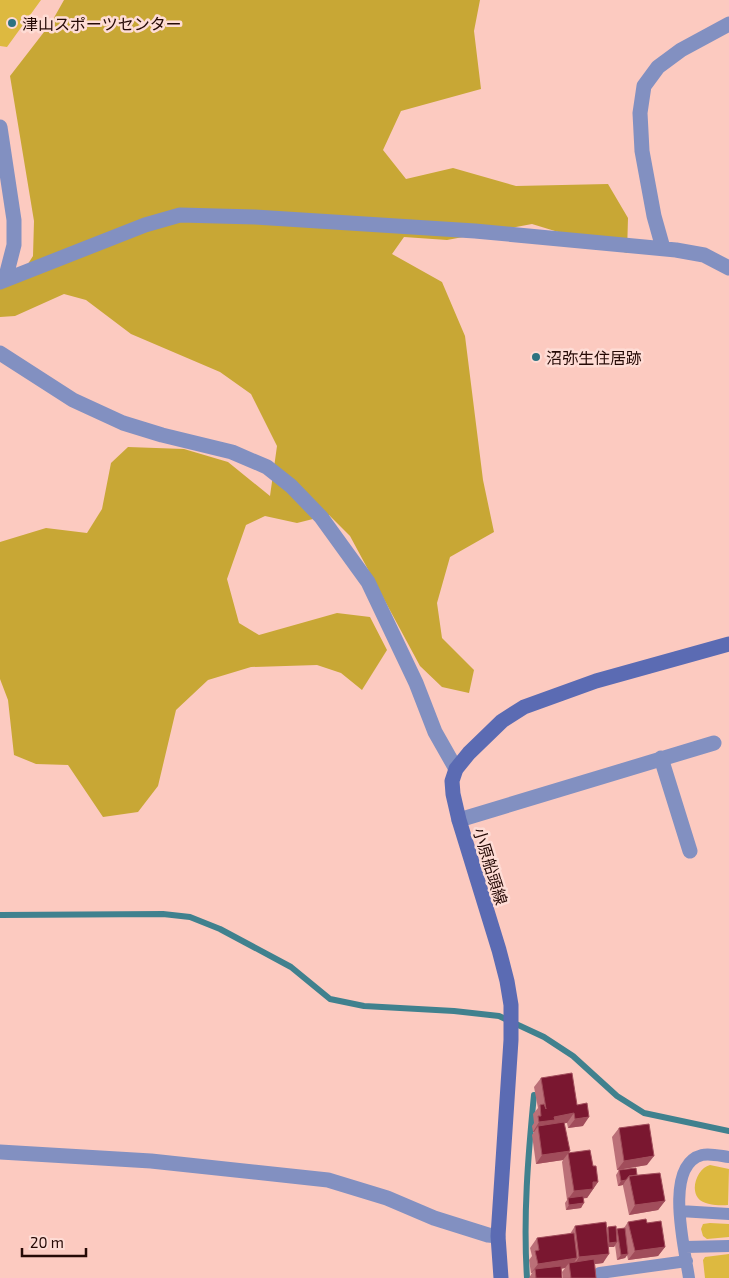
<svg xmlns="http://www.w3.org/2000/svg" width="729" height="1278" viewBox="0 0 729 1278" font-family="'Exo 2','Noto Sans JP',sans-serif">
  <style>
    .green { fill: #ddb940 }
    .forest { fill: #c8a735 }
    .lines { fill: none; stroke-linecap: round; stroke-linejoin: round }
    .stream { stroke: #40818e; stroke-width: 6 }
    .lane { stroke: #8290c1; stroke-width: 12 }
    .street { stroke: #8290c1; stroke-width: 15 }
    .secondary { stroke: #5b6bb3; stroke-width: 15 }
    .wall { fill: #bb7078 }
    .shaded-wall { fill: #a14d5b }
    .building { fill: #7a1730; stroke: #a14d5b }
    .poi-dot { fill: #2d7381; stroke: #fedcd5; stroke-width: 2 }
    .labels { text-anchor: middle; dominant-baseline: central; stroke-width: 5; stroke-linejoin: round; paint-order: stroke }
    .poi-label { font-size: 16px; fill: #250905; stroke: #fedcd5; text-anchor: start }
    .street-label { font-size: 16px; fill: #250905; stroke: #fedcd5 }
  </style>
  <rect width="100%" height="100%" fill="#fccac0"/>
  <!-- green -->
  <path class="green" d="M0,0H41L7,47L0,46Z
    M710,1165L729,1169L728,1205C720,1206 703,1205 698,1198C690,1188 698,1168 710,1165Z
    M710,1223L729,1224V1237L707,1239L703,1236L701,1229L703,1224Z
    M729,1254V1278H705L703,1260L705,1257Z"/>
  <!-- forest -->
  <path class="forest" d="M64,0H480L474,31L481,89L401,111L383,150L406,179L453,168L516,186L608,184L628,218L627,253L532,224L447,240L404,237L392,254L442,282L465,336L483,480L494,532L450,557L437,603L442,638L474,670L469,693L442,687L420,666L350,536L329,515L297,523L265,516L246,525L227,579L239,623L259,635L337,613L370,617L387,650L362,690L341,673L317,665L251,667L208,680L176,710L158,786L138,812L103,817L68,765L36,764L14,755L8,700L0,679V542L46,528L87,533L102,509L111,463L128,447L184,449L228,462L270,496L277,446L251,394L220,372L131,334L86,300L64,294L15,316L0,317V288L17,281L33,256L34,221L10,76L51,23Z"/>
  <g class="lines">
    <!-- stream -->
    <path class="stream" d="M0,915L163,914L190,917L220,929L291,967L330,999L364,1006L454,1011L499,1016L544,1037L573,1056L617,1096L644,1113L729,1131
      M527,1278C523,1217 528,1156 534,1095"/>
    <!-- lane -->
    <path class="lane" d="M680,1211L729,1214
      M685,1247L729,1246
      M600,1278V1273L687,1261
      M689,1278C685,1250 663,1165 702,1155C710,1153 721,1156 729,1157"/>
    <!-- street -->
    <path class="street" d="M0,127L14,220V245L5,280
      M663,248L654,216L642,151L640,113L644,86L658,67L681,50L729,24
      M0,282L145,225L180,215L255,217L475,231L676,250L704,255L729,268
      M0,353L73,400L123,423L162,435L232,452L267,467L291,486L321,517L368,582L416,683L435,732L456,769
      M661,758L690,851
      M459,820L714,743
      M0,1152L151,1161L328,1180L387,1198L434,1218L488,1235L498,1236"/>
    <!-- secondary -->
    <path class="secondary" d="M501,1278L498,1236L511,1040V1005L507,981L499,950L459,820L453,794L452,781L456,769L469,753L502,721L524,707L596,681L729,644"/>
  </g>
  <!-- wall -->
  <path class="wall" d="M541,1078L577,1105L583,1126L568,1128L567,1123H564L569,1153L593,1166L598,1182L587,1198H584L581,1208L566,1210L565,1203L567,1200L562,1162L563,1160L536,1164L532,1135L534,1132H533L532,1126L534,1123L533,1114L538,1108L534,1087Z
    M619,1128L647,1165L617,1170L612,1137Z
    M619,1170L637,1175L665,1201L658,1210L629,1215L623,1186V1185L618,1186L616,1175Z
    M628,1222L647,1223L665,1247L658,1256L628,1260L627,1255L625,1258L617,1260L615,1245L614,1247H609L603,1263L595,1264L596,1278H563L562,1272L565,1268L561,1269L562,1278H529L532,1273H531L529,1260L532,1256L530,1248L537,1238L570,1234L575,1226L606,1229L608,1227L616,1230L617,1229L624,1228Z"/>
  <!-- shaded-wall -->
  <path class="shaded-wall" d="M574,1113L567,1123L551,1125L538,1126L534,1132H533L539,1122L554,1117Z
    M589,1117L583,1126L568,1128L575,1119Z
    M570,1151L563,1160L536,1164L542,1155Z
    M654,1156L647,1165L617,1170L624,1161Z
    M626,1180L623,1185L618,1186L621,1181Z
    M593,1182H598L587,1198L569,1200L568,1199L574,1191Z
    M665,1201L658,1210L629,1215L635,1205Z
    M584,1203L581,1208L566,1210L569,1205Z
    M617,1242L614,1247H605L609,1243Z
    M665,1247L658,1256L628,1260L635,1251Z
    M609,1254L603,1263L573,1267L579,1257Z
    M628,1254L625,1258L617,1260L621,1255Z
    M577,1258L571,1267L569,1263L565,1268L535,1272V1269L531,1273L538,1264Z"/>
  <!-- building -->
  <path class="building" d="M572,1073L577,1105L587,1103L589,1117L575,1119L574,1113L554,1117L555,1120L539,1122L538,1116H541L540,1105L544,1104L546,1109L541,1078Z
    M564,1122L570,1151L542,1155L538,1126Z
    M649,1124L654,1156L624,1161L619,1128Z
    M590,1150L593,1166H596L598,1182H593V1189L574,1191L568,1153Z
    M636,1168L637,1175L629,1176L626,1180L621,1181L619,1170Z
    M660,1173L665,1201L635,1205L629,1176Z
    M583,1196L584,1203L569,1205L568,1198Z
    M646,1219L647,1223L661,1221L665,1247L635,1251L628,1222Z
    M606,1222L609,1254L579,1257L575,1226Z
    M616,1226L617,1242L609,1243L608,1227Z
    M625,1228L628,1254L621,1255L617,1229Z
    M574,1233L577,1258L538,1264L535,1251L539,1250L537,1238Z
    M594,1259L596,1278H571L569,1263Z
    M561,1266L562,1278H536L535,1269Z"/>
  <!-- markers -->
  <g class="poi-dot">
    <circle cx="12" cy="23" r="5"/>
    <circle cx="536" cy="357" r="5"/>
  </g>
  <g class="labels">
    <!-- poi labels -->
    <g class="poi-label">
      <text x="22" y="23">津山スポーツセンター</text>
      <text x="546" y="357">沼弥生住居跡</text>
    </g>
    <!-- street labels -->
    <g class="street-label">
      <text transform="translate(491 866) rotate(73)">小原船頭線</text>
    </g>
  </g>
  <!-- scale -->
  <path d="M22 1248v8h64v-8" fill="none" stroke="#250905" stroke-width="2.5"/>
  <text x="30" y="1248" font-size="15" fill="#250905" stroke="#fedcd5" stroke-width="4" paint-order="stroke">20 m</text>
</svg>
